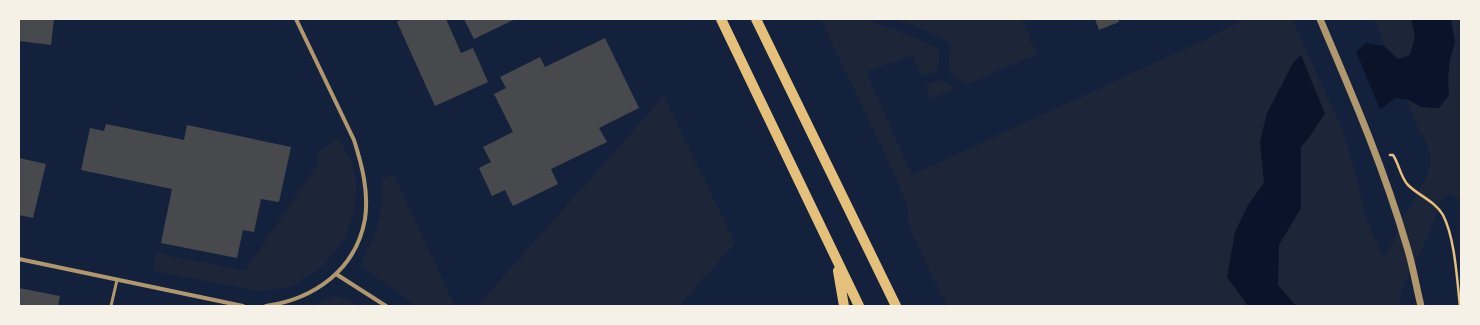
<svg xmlns="http://www.w3.org/2000/svg" width="1480" height="325" viewBox="0 0 1480 325" font-family="'Source Sans 3',sans-serif">
  <style>
    .green { fill: #1d2539 }
    .water { fill: #0b132b }
    .building { fill: #48494c }
    .lines { fill: none; stroke-linecap: round; stroke-linejoin: round }
    .path { stroke: #e5c07b; stroke-width: 2.5 }
    .service { stroke: #b1986c; stroke-width: 3 }
    .minor { stroke: #b1986c; stroke-width: 4 }
    .tertiary { stroke: #b1986c; stroke-width: 7 }
    .primary { stroke: #e5c07b; stroke-width: 10 }
  </style>
  <rect width="100%" height="100%" fill="#14213d"/>
  <!-- green -->
  <path class="green" d="M821,19H870L876,23L904,33L938,48C940,54 940,67 934,71C931,74 925,75 922,76L912,55L866,72L912,175L1206,39L1244,19H1291L1293,21L1342,129L1355,171L1365,214L1382,255H1384L1390,247L1400,224L1427,176L1430,165V156L1427,143L1416,124L1374,19H1461V204L1457,197L1450,194L1444,197L1441,202L1429,235L1402,287L1399,306H947L912,233L907,214L908,208L898,182Z
    M895,19H1022L1037,54L968,84C963,81 957,79 953,76C944,68 952,54 950,44C935,32 914,27 895,19Z
    M941,79L956,89L931,99L925,85Z
    M664,96L735,243L679,306H477Z
    M338,138L352,162L357,186L355,208L344,240L324,265L293,286L259,291L153,271L156,253L245,271L318,163L317,153Z
    M394,175L455,306H417L360,266L377,229L383,199L381,179Z
    M333,296L341,297L358,306H314Z"/>
  <!-- water -->
  <path class="water" d="M1411,19H1451L1455,43L1450,59L1448,79L1449,95L1439,108L1421,107L1409,100L1396,98L1380,109L1356,52L1366,43L1384,46L1398,59L1410,55L1415,36Z
    M1301,55L1325,114C1316,125 1311,137 1301,147V208L1279,245L1278,285L1296,306H1248L1227,277L1235,232L1248,205L1264,183L1260,142L1267,113L1293,63Z"/>
  <!-- building -->
  <path class="building" d="M19,19H54L51,45L19,41Z
    M402,19H446L461,53L473,48L488,82L435,106L397,22Z
    M464,19H515L474,39Z
    M1095,19H1118L1119,22L1099,30Z
    M605,38L639,108L599,128L607,142L551,169L558,184L513,206L505,190L492,196L479,168L491,162L483,147L513,132L494,94L506,88L500,77L540,57L545,67Z
    M106,124L184,140L187,125L291,147L279,202L261,199L254,232L243,230L237,258L161,243L172,189L81,170L90,128L104,131Z
    M19,158L46,164L33,218L19,215Z
    M19,288L60,296L58,306H19Z"/>
  <g class="lines">
    <!-- path -->
    <path class="path" d="M1390,155H1393C1399,164 1401,178 1408,185C1419,196 1435,201 1443,215C1455,238 1457,280 1460,306"/>
    <!-- service -->
    <path class="service" d="M111,306L117,280"/>
    <!-- minor -->
    <path class="minor" d="M19,259L243,306
      M336,274L386,306
      M266,306C314,299 356,270 365,219C369,192 362,165 354,140L296,19"/>
    <!-- tertiary -->
    <path class="tertiary" d="M1320,19C1352,94 1384,168 1407,247C1413,266 1416,286 1421,306"/>
    <!-- primary -->
    <path class="primary" d="M721,19L859,306
      M756,19L896,306
      M838,271L844,306"/>
  </g>
  <!-- border -->
  <rect width="1480" height="325" fill="none" stroke="#f6f1e7" stroke-width="40"/>
</svg>
